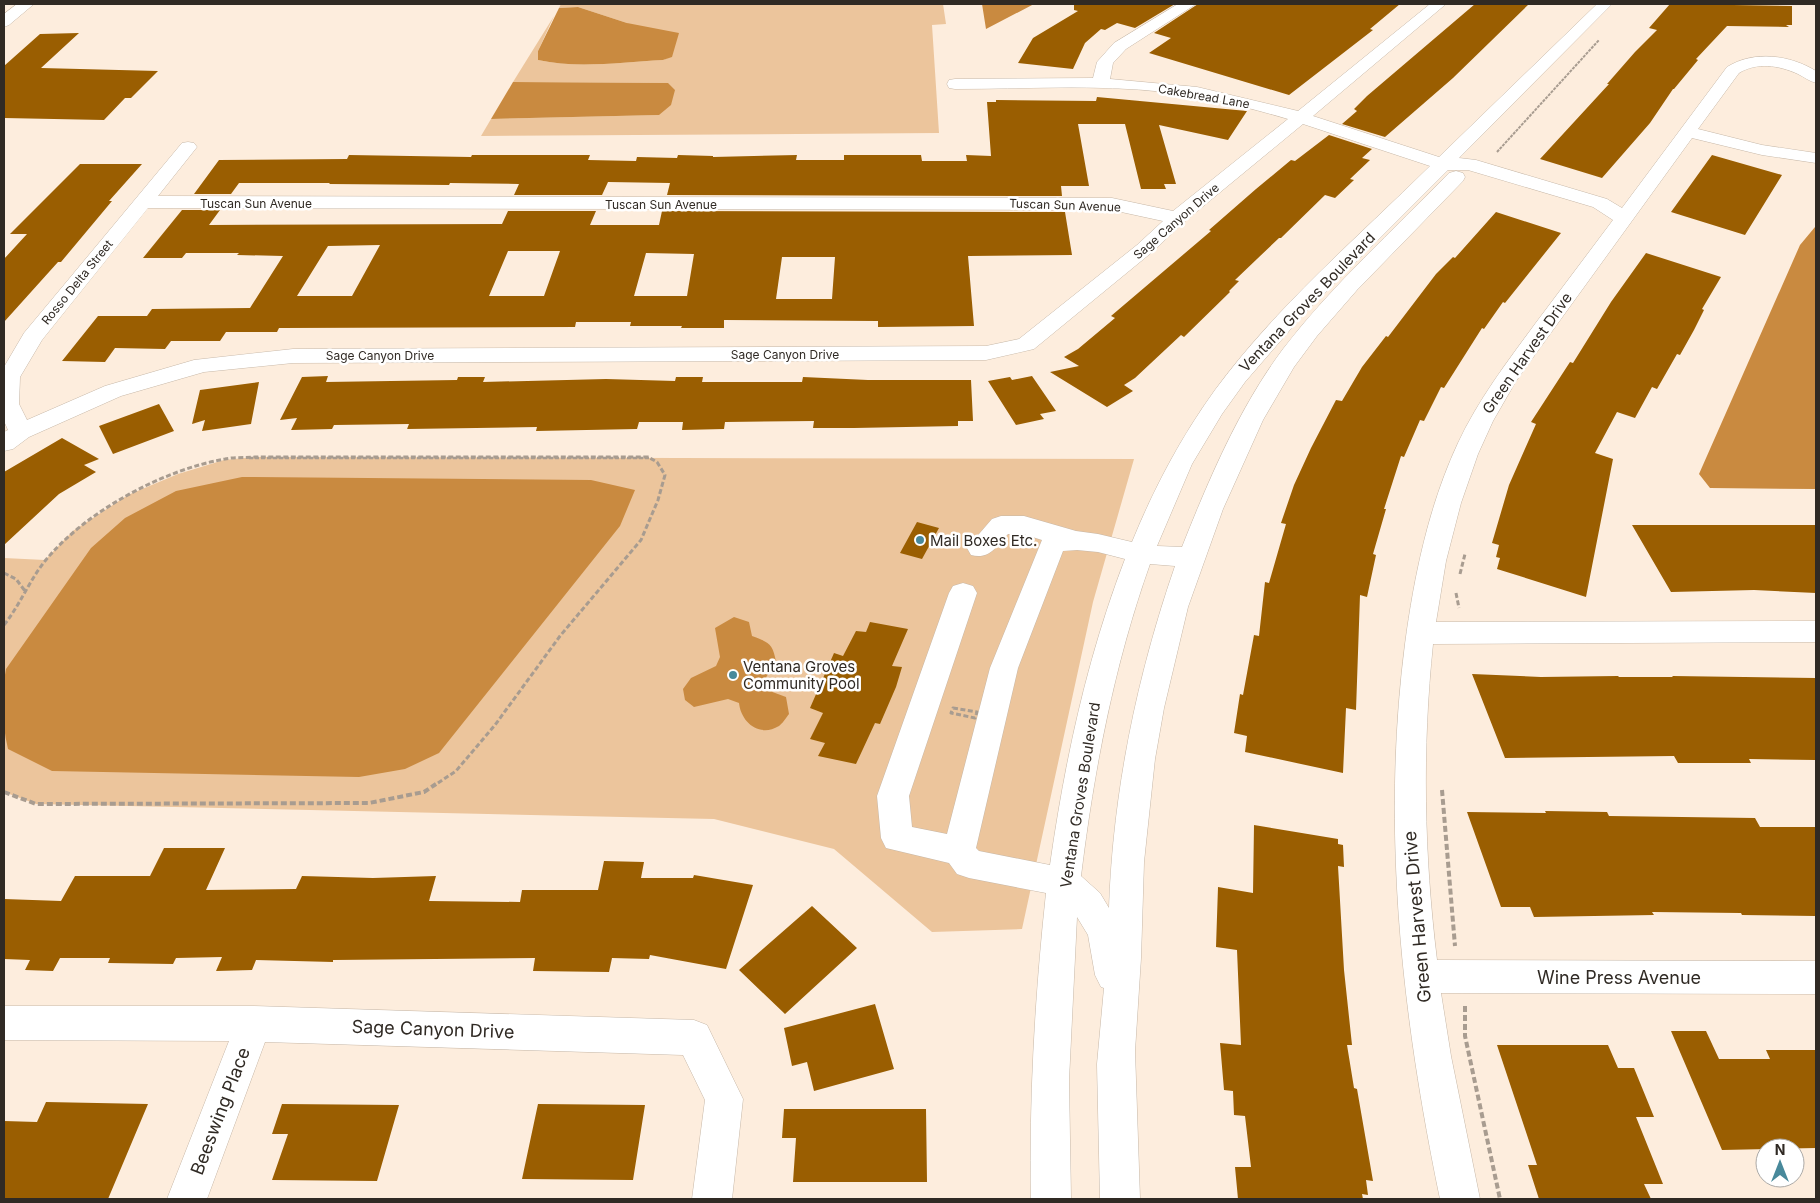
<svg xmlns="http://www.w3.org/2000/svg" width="1820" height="1203" viewBox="0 0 1820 1203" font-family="Inter,sans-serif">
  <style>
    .green { fill: #ecc59c }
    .water { fill: #c98a40 }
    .building { fill: #9a5e01; fill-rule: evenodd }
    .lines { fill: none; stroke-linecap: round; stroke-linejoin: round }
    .minor-casing { stroke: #c7b8a8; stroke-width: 1 }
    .path-far3 { stroke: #a89c90; stroke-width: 2; stroke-dasharray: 3 1; stroke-linecap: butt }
    .path-far2 { stroke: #a89c90; stroke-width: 2.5; stroke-dasharray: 4 2; stroke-linecap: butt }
    .path-far1 { stroke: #a89c90; stroke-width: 3; stroke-dasharray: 5 2.5; stroke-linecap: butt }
    .path { stroke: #a89c90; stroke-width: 4; stroke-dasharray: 6 3; stroke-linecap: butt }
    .minor { fill: #fff; fill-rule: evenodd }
    .poi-dot { fill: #48899b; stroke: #fff; stroke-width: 2 }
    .labels { text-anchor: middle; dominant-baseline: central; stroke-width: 5; stroke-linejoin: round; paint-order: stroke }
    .far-street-label { font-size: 12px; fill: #302a24; stroke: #fff }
    .street-label { font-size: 15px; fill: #302a24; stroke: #fff }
    .poi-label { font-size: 15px; fill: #302a24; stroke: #fff; text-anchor: start }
    .near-street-label { font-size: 18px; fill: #302a24; stroke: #fff }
  </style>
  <rect width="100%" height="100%" fill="#fdeddd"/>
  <!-- green -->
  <path class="green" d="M561,4H943L946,24L932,25L939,133L481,136L491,119L659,115L667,83L513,82L554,16L538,51V60C578,69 622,62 663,60L672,56L627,23L578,7L559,8Z
    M255,457L1134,459L1093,602L1022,929L932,932L834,849L714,819L36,804L4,792V558L45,560L73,531L128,495L178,474L224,460Z"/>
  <!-- water -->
  <path class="water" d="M982,4H1034L986,29Z
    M578,7L627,23L679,33L672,57L663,60C622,62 578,69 538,60V51L559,8Z
    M513,82L668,83L675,90L671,105L659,115L491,119Z
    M1815,227L1816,489L1710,488L1699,474L1800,245Z
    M242,477L591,480L635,490L620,526L439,753L405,769L359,777L52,771L8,749C2,724 1,694 6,669L91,548L125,518L176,491Z
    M734,617L749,622L752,636C768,642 773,643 776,662L763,682L767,690L786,697L789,714C786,718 782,724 779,726C759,738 741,722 739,703L728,699L694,707L685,700L683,689L691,678L716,666L720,657L715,628Z"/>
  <!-- building -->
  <path class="building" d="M1074,4H1175L1135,28L1117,23L1105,30L1101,29L1085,43L1073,69L1018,63L1033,38L1078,11L1074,10Z
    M1198,4H1400L1370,29L1373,30L1289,95L1149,53L1171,38L1154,33Z
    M1475,4H1529L1453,78L1385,137L1342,124L1357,111L1354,109L1367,96Z
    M1670,4L1792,6V25H1786L1789,27L1727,26L1696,59L1698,60L1674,89H1673L1650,123L1602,178L1540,159L1609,84H1607L1635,52L1657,30L1649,28Z
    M79,33L41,68L158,71L131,98H125L104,120L4,118V66L40,34Z
    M1097,97L1247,111L1228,140L1159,125L1176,184H1164L1166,189H1141L1125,124H1078L1089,186H1061L1062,196L667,195L670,183L608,182L602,195H514L519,184L450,183L449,185L329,184L330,183H239L231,194H194L219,160L347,159L349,155L471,157L472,155H590L588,160L636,161L637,157L677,158L678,155L713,156V157L797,155L796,160H844V155H921L922,161H967L966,155L991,156L987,102H996V100L1096,101Z
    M1329,135L1372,149L1362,158L1370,160L1350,179L1354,180L1335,198L1325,195L1281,238H1279L1235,280L1239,281L1229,291L1230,292L1184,337L1181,335L1135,378L1124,385L1133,391L1107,407L1050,372L1079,366L1064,357L1078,349L1115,318L1111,316L1211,231L1209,230L1256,189L1291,160L1295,161Z
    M1712,155L1782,175L1745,235L1671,212Z
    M80,164H142L109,201H112L61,262H58L4,322V259L27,234H10Z
    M182,210H220L209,225L502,224L508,211H596L590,225H659L662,211L1065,212L1072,255L968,256L974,326L878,327V321L724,320V328H681L682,326H630L631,322H576L575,327L279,328L277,332H226L220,341H171L165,349L115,348L105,362L62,361L98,316H147L152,309L250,308L283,256L237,255L239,253H186L182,258H143ZM380,245L352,296H297L328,246ZM508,251H560L544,296H489ZM646,253L694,254L687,296H634ZM782,257H835L832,299H776Z
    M1496,212L1561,233L1505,303L1503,302L1484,329L1482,328L1444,388L1441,387L1424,421L1420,420L1404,457L1401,456L1384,509H1386L1373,554L1376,555L1367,597L1360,595L1356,710L1346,708L1343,773L1245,752L1247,736L1234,733L1240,694L1243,695L1254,635L1259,636L1265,582L1269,583L1286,524L1281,523L1294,485L1311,448L1336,400L1342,401L1362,367L1386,336L1388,337L1436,274L1453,257L1455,258Z
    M1646,253L1721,277L1702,309L1704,310L1694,330L1680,355L1677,354L1657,389L1652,387L1635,418L1617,412L1595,453L1613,459L1586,597L1497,569L1500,558L1496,557L1499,545L1492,543L1509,485L1536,424L1531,422L1570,362L1573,363L1611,302Z
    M328,376L326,382L457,380L458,377H485L483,382L606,379L675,381L676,377H703L702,382H802L803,377L868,380H971L973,421H958V426L854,428H813L814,421L725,422L724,429L682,430L683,422H639L637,429L536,431L537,427L407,429L409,424L334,425L332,429L291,430L297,418L280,420L302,377Z
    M1032,376L1056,411L1040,414L1044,419L1016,425L988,381L1010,377L1012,380Z
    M259,382L251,424L202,431L205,420L192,424L200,390Z
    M159,404L174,431L113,454L99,426Z
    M62,438L99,459L84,465L96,472L59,494L4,545V472Z
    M917,522L939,528L922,559L900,553Z
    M1632,525H1816V593L1754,590L1671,592Z
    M870,622L908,629L892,666L902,667L896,687L880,724L875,723L856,764L818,756L825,743L810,739L823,713L810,708L834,653L843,656L856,631L866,632Z
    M1472,674L1541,677L1618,676L1619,677H1673L1672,676L1816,678V760L1749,759L1751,763H1678L1674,756L1505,758Z
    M1545,811L1607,812L1609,816L1755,818L1760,827H1816V916L1742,915L1741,913L1652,912L1654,915L1534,917L1530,907H1501L1467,812L1546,813Z
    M1254,825L1338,839V844L1343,845L1344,867L1338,866L1344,970L1352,1045H1347L1354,1088L1357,1089L1373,1181L1366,1180L1368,1195L1362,1194L1363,1199H1238L1235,1167H1251L1245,1116L1234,1115L1233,1091L1224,1090L1220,1043L1241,1045L1237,950L1216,947L1218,887L1253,893Z
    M164,848H225L206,890L296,889L302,876L373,878L436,876L429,901L520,902L522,890H598L604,861L644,862L641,878H693L694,875L753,885L726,969L650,955L649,959L612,958L609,972L533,971L535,958L333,960V962L256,960L252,970L216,971L222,957L176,958L173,964L108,963L110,958H60L53,971L25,970L30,960L4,959V899L61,901L75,876H150Z
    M812,906L857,948L785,1014L739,970Z
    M875,1004L894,1069L814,1091L807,1062L792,1066L784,1028Z
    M1671,1031H1706L1719,1059H1770L1766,1050H1816V1148L1722,1150Z
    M1497,1045H1608L1618,1068H1634L1654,1117H1636L1663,1184H1644L1651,1199H1539L1528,1165H1537Z
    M46,1102L148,1104L108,1199H4V1121L37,1122Z
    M282,1104L399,1105L377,1181L272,1180L288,1134H272Z
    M538,1104L645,1105L633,1180L522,1179Z
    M784,1109H926L927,1182H793L796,1138H782Z"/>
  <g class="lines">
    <!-- minor casing -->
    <g class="minor-casing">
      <path id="minor" d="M17,4H34L9,25L4,27V14Z
        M1178,4H1196L1126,49L1113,63L1110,79L1197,87L1298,111L1430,4H1446L1313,116L1439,157L1597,4H1612L1459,158L1476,160L1607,199L1622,208L1727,67C1754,50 1790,55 1816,71V83C1809,81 1804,77 1798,74C1778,65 1757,62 1739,73L1698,129L1762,145L1816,153V163L1762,155L1692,138L1516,381L1493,421L1478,454L1461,503L1446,561L1436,622L1816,621V642L1433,644C1422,749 1424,854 1437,960L1816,961V994L1441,993L1451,1056L1480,1199H1440C1402,1016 1381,830 1405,644C1414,576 1429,505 1458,443C1478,400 1507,362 1535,324C1561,289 1587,255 1613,220L1593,207L1468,170H1448L1302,316L1245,382L1222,414L1192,464L1157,546L1182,547C1209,479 1239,408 1283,349C1332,285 1393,231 1449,173L1456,171L1463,173L1465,177L1463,181L1357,290L1317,336L1294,367L1263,420L1223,509L1188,607L1164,708L1155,759L1144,862L1141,958L1135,1051L1140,1199H1100L1097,1064L1104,988L1101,987L1095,975L1088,935L1077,917L1069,1080L1071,1199H1031C1029,1097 1035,995 1046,893L969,878L957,874L949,863L886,848L881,838L877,796L949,593L953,586L963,583L973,586L977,593L909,796L912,827L947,834L990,668L1042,540L1023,534H1008C996,547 989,560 971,555L967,548L992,519L1001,516H1024L1076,531L1098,534L1132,542C1154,488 1181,437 1215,390C1276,307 1357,238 1430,166L1303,124L1184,222L1151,253L1034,349L986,360L293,363L204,372L121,396L29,437L13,449L4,451V432L8,430L4,421V367L24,333L182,143L188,142L194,143L197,147L158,196L1112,198L1173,211L1288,119C1247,107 1207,97 1165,92C1095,84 1025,89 955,89L949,88L947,84L949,80L955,79L1093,78L1097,62L1114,43ZM148,208L1112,210L1163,221L1137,245L1019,339L986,346L293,349L194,360L105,386L27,420L19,404L20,377L42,340ZM1077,550L1098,552L1125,559C1087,658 1065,760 1050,865L979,851L976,848L1018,668L1063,551ZM1150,564L1175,566C1137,676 1113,791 1109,908L1100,893L1081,876C1094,770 1114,665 1150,564Z
        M4,1006H254L694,1020L707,1025L743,1099L732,1199H692L705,1100L683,1055L265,1042L207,1199H167L229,1041L4,1040Z"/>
    </g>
    <!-- path-far3 -->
    <path class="path-far3" d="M1497,152L1599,40"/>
    <!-- path-far2 -->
    <path class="path-far2" d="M249,458H649"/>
    <!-- path-far1 -->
    <path class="path-far1" d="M4,573L16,579L25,591
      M1460,574L1465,554
      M1456,593L1459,608
      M4,625C20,605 29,581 45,561C85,512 162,470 225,459C234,457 245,458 255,457H648L657,462L665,475L658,500L641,540L560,636L495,725L456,771L435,785
      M953,708L977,712L975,718L951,713Z"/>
    <!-- path -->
    <path class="path" d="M1442,790L1455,946
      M4,792L36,804L369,803L424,792L436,784
      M1465,1006V1036L1500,1199"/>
    <!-- minor -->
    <use href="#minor" class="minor"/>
  </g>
  <!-- markers -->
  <g class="poi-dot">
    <circle cx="920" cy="540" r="5"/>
    <circle cx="733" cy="675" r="5"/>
  </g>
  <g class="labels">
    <!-- far-street labels -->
    <g class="far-street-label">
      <text transform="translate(1204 96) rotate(10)">Cakebread Lane</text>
      <text x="256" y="203">Tuscan Sun Avenue</text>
      <text x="661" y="204">Tuscan Sun Avenue</text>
      <text transform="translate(1065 205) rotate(2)">Tuscan Sun Avenue</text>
      <text transform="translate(1176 221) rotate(-41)">Sage Canyon Drive</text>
      <text transform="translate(77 282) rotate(-51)">Rosso Delta Street</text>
      <text x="785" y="354">Sage Canyon Drive</text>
      <text x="380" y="355">Sage Canyon Drive</text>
    </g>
    <!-- street labels -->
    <g class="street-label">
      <text transform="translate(1307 302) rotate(-46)">Ventana Groves Boulevard</text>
      <text transform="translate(1527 353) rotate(-55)">Green Harvest Drive</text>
      <text transform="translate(1080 795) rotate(-81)">Ventana Groves Boulevard</text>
    </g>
    <!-- poi labels -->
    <g class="poi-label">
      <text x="930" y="540">Mail Boxes Etc.</text>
      <text x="743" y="666">Ventana Groves<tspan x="743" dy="17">Community Pool</tspan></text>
    </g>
    <!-- near-street labels -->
    <g class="near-street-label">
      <text transform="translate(1417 917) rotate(-95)">Green Harvest Drive</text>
      <text x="1619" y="977">Wine Press Avenue</text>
      <text transform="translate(433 1029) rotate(2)">Sage Canyon Drive</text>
      <text transform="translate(220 1111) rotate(-69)">Beeswing Place</text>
    </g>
  </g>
  <!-- border -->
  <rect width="1820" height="1203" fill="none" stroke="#302a24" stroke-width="10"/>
  <!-- north arrow -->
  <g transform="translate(1780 1163)"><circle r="24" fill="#ffffff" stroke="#acaaa7"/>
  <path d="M0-4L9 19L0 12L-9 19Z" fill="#48899b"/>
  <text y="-8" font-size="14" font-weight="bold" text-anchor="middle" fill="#302a24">N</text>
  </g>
</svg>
